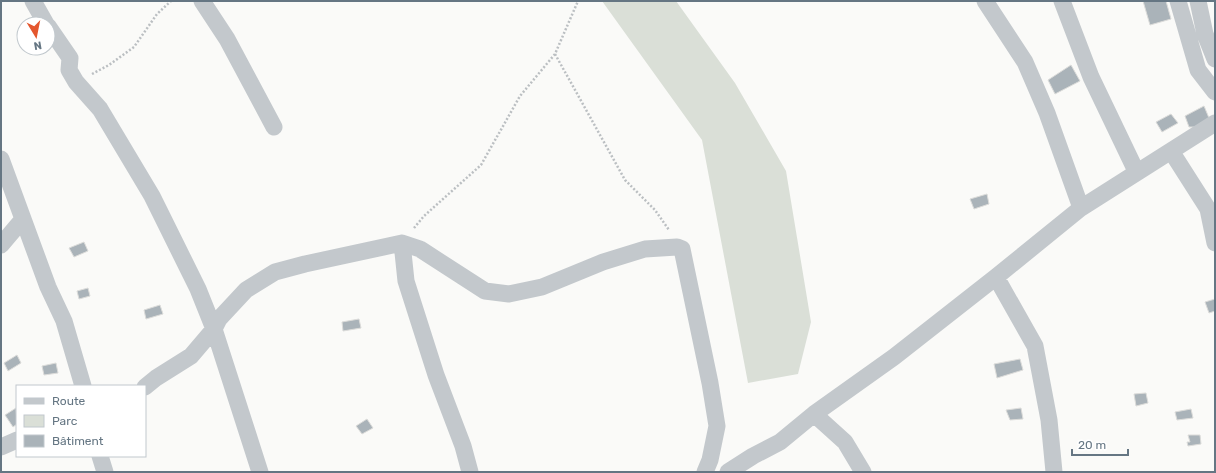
<svg xmlns="http://www.w3.org/2000/svg" width="1216" height="473" viewBox="0 0 1216 473" font-family="Rubik,sans-serif">
  <style>
    .green { fill: #dadfd7 }
    .building { fill: #aab3b9; stroke: #dcdcda }
    .lines { fill: none; stroke-linecap: round; stroke-linejoin: round }
    .path { stroke: #bbbfc2; stroke-width: 2.5; stroke-dasharray: 2 2; stroke-linecap: butt }
    .street { stroke: #c3c8cc; stroke-width: 17 }
  </style>
  <rect width="100%" height="100%" fill="#fafaf8"/>
  <!-- green -->
  <path class="green" d="M602,1H676L735,83L786,171L811,322L798,374L748,383L702,140Z"/>
  <!-- building -->
  <path class="building" d="M1143,1H1166L1171,19L1150,25Z
    M1071,65L1080,81L1055,94L1048,80Z
    M1204,106L1209,118L1199,127H1189L1185,116Z
    M1171,114L1178,123L1162,132L1156,122Z
    M987,194L989,204L974,209L970,199Z
    M84,242L88,251L74,257L69,248Z
    M88,288L90,296L79,299L77,291Z
    M1215,299V311L1209,313L1205,302Z
    M160,305L163,314L146,319L144,310Z
    M359,319L361,328L343,331L342,322Z
    M17,355L21,363L8,371L4,363Z
    M1020,359L1023,370L997,378L994,364Z
    M56,363L58,373L44,375L42,366Z
    M1146,393L1148,403L1136,406L1134,394Z
    M16,408L17,424L13,427L5,415Z
    M1021,408L1023,419L1010,420L1006,410Z
    M1191,409L1193,418L1177,420L1175,412Z
    M367,419L373,428L362,434L356,426Z
    M1188,435H1200L1201,444L1188,446L1187,442H1190Z"/>
  <g class="lines">
    <!-- path -->
    <path class="path" d="M555,54L625,180L655,210L669,230
      M92,74L109,65L134,47L157,14L171,1
      M414,228L424,216L481,165L520,96L555,54L578,1"/>
    <!-- street -->
    <path class="street" d="M33,1L46,24
      M202,1L227,39L274,127
      M985,1L1025,62L1047,113L1081,208
      M1062,1L1091,77L1136,171
      M1178,1L1198,70L1215,92
      M1198,1L1205,34L1215,59
      M48,26L70,58L69,70L76,82L100,109L152,196L198,289L214,329L260,472
      M1171,151L1208,209L1215,243
      M1,159L48,287L64,321L83,386
      M402,243L406,281L436,375L463,446L470,472
      M1,245L23,219
      M996,277L1035,346L1049,420L1054,472
      M145,387L156,378L191,356L214,329L219,319L246,290L275,272L305,264L402,243L420,249L485,291L509,294L542,287L603,262L645,249L677,247L682,249L710,383L717,426L710,460L705,472
      M814,414L845,442L863,472
      M1,447L17,440
      M100,456L105,472
      M728,472L753,456L780,442L814,414L894,357L996,277L1081,208L1215,123"/>
  </g>
  <!-- border -->
  <rect width="1216" height="473" fill="none" stroke="#657683" stroke-width="4"/>
  <!-- legend -->
  <rect x="16" y="385" width="130" height="72" fill="#ffffff" stroke="#c1c8cd"/>
  <rect x="24" y="398" width="20" height="6" fill="#c3c8cc" stroke="#c1c8cd"/>
  <text x="52" y="405" font-size="12" fill="#657683">Route</text>
  <rect x="24" y="415" width="20" height="12" fill="#dadfd7" stroke="#c1c8cd"/>
  <text x="52" y="425" font-size="12" fill="#657683">Parc</text>
  <rect x="24" y="435" width="20" height="12" fill="#aab3b9" stroke="#c1c8cd"/>
  <text x="52" y="445" font-size="12" fill="#657683">Bâtiment</text>
  <!-- north arrow -->
  <g transform="translate(36 36) rotate(170)"><circle r="19" fill="#ffffff" stroke="#c1c8cd"/>
  <path d="M0-3L7 15L0 10L-7 15Z" fill="#e4572e"/>
  <text y="-6" font-size="11" font-weight="bold" text-anchor="middle" fill="#657683">N</text>
  </g>
  <!-- scale -->
  <path d="M1072 449v6h56v-6" fill="none" stroke="#657683" stroke-width="2"/>
  <text x="1078" y="449" font-size="12" fill="#657683" stroke="#ffffff" stroke-width="3" paint-order="stroke">20 m</text>
</svg>
